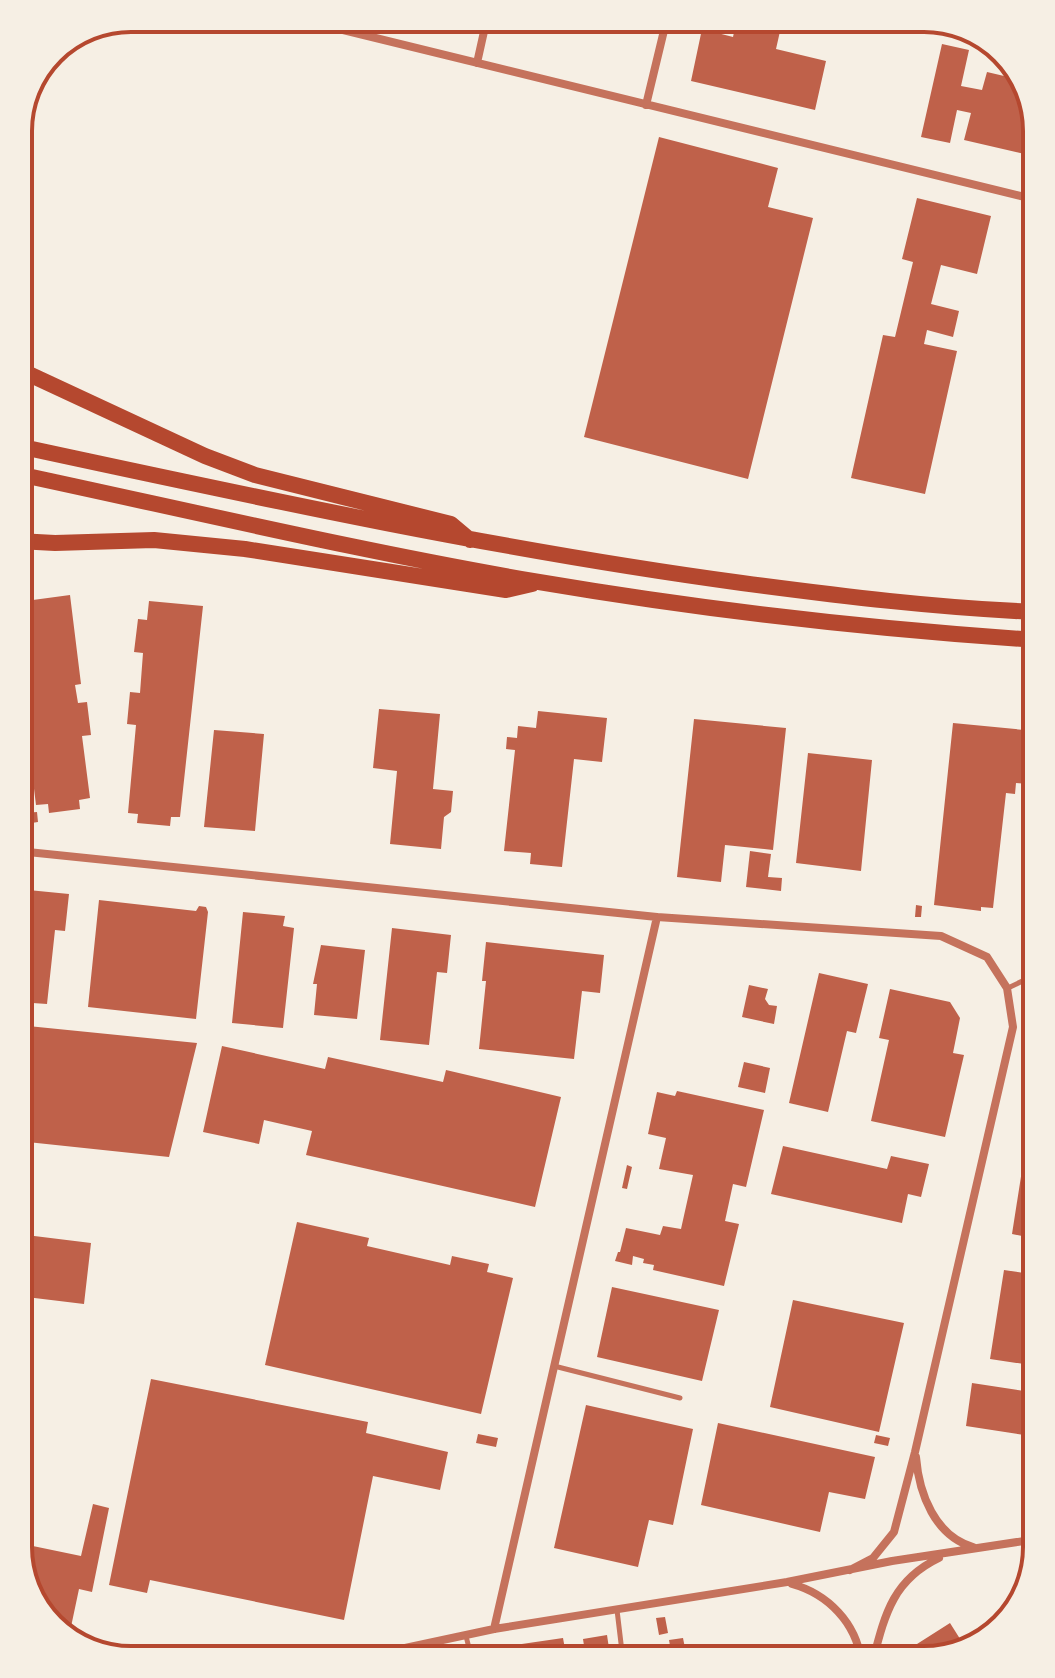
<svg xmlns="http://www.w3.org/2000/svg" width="1055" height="1678" viewBox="0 0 1055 1678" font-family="'Nunito Sans',sans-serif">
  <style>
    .building { fill: #bf614a }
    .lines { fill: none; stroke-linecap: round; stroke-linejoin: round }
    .service { stroke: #c5725c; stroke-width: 5 }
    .minor { stroke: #c5725c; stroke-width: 8 }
    .trunk { stroke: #b5482f; stroke-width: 16 }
    .rim { fill: none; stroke: #b5482f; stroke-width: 4 }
  </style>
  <rect width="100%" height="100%" fill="#f6efe4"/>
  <!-- building -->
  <path class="building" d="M737,18H783L776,49L826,61L815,110L691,81L702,29L733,37Z
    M942,44L969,50L961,86L982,90L987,72L1025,81L1037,131V157L964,140L971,113L957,110L950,143L921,137Z
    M659,137L778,168L768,207L813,218L748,479L584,437Z
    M917,198L991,216L977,274L941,265L931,304L959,311L953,337L927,330L924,344L957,351L925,494L851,478L883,335L895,337L913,262L902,259Z
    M70,595L81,684L75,685L78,703L87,702L91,735L82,736L90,798L79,800L80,809L49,813L48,804L36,805L18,658V602Z
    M149,601L203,606L180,817H171L170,826L137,823L138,814L128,813L136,725L127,724L130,692L140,693L143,653L134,652L138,619L147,620Z
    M379,709L440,714L433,789L453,791L451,812L444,817L441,849L390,844L397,771L373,768Z
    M538,711L607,718L602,762L574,759L562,867L530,864L531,853L504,851L515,750L506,749L507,737L517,738L518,726L536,728Z
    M694,719L786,728L773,850L725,845L721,882L677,877Z
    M953,723L1035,731L1029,784L1016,783L1015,794L1006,793L993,908L981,907V911L934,905Z
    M214,730L264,734L255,831L204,827Z
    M808,753L872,760L861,871L796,863Z
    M37,812L38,822L25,824L24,813Z
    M750,851L771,854L768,877L782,878L781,891L746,887Z
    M18,889L69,894L65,931L55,930L47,1004L18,1002Z
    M99,900L196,911L199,906L206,907L208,912L196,1019L88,1007Z
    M916,905L922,906L921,917H915Z
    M243,912L285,916L283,926L294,928L283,1028L232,1023Z
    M392,928L451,935L447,973L437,972L429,1045L380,1040Z
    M486,942L604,955L600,993L582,991L574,1059L479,1049L486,981H482Z
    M321,945L365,950L357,1019L314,1015L317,984H313Z
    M819,973L868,984L856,1033L847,1031L828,1112L789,1103Z
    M749,985L768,989L765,999L769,1005L777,1006L774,1024L742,1017Z
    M890,989L950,1002L960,1018L953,1053L964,1055L945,1137L871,1121L889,1040L879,1038Z
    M18,1025L197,1043L169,1157L18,1141Z
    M222,1046L325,1069L328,1057L443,1082L446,1070L561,1097L535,1207L306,1155L312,1131L264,1120L259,1144L203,1132Z
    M744,1062L770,1068L765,1093L738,1087Z
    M677,1091L764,1110L746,1187L733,1184L725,1221L739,1224L724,1286L653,1270L654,1265L643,1263L644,1259L633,1256L632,1265L615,1261L618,1252H620L626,1228L660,1235L663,1226L681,1229L693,1175L659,1169L666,1138L648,1134L657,1092L675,1096Z
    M1027,1138L1037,1139V1239L1012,1234Z
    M783,1146L887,1169L891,1156L929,1164L921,1197L908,1194L902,1223L771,1194Z
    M627,1165L632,1167L627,1189L622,1188Z
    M297,1222L369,1238L367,1246L450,1265L452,1256L489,1264L487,1272L513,1278L481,1414L265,1365Z
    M18,1234L91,1243L84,1304L18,1296Z
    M1004,1270L1037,1275V1366L990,1359Z
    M612,1287L719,1310L702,1381L597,1357Z
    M793,1300L904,1323L879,1432L770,1407Z
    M151,1379L368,1422L366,1433L448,1452L440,1490L373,1476L344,1620L150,1580L147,1593L109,1585Z
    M972,1383L1037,1393V1437L966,1426Z
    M586,1405L693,1429L673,1525L649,1520L638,1567L554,1548Z
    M718,1423L875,1457L865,1499L829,1492L820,1532L701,1505Z
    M478,1434L498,1438L496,1447L476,1443Z
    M876,1435L890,1438L888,1446L874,1443Z
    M18,1439H24L20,1472H18Z
    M93,1504L109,1508L92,1592L79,1589L68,1641L30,1597L23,1568L28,1545L81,1556Z
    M665,1617L668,1633L659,1635L656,1618Z
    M950,1623L962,1642L940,1656L927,1659L917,1644Z
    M607,1635L610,1655L586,1659L583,1639Z
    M563,1638L567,1660H510L508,1646Z
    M683,1638L685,1648L671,1651L669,1640Z"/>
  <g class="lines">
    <!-- service -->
    <path class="service" d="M1008,988L1037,974
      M554,1366L680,1398
      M617,1610L623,1660
      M466,1636L472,1660"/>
    <!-- minor -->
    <path class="minor" d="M294,18L1037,200
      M477,63L487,18
      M646,105L667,18
      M18,851L657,917L941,936L987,957L1007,988L1013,1027L915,1452L894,1532L873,1558L850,1570
      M916,1457C919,1494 935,1536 973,1547
      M792,1584C828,1594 856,1623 861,1660
      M494,1629L657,917
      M349,1660L494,1629L787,1582L892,1561L1037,1539
      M873,1660C885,1614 893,1580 939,1558"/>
    <!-- trunk -->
    <path class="trunk" d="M18,369L205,456L255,475L451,524L470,540
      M18,446C259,498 498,550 742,583C840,596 938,608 1037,612
      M18,474C191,511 364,552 539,582C704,610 870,629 1037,640
      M18,541L55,543L154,540L245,549L506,590L532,584"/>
  </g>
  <!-- crop -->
  <path d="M0 0H1055V1678H0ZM131 32H924A99 99 0 0 1 1023 131V1547A99 99 0 0 1 924 1646H131A99 99 0 0 1 32 1547V131A99 99 0 0 1 131 32Z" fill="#f6efe4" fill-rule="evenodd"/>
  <path class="rim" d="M131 32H924A99 99 0 0 1 1023 131V1547A99 99 0 0 1 924 1646H131A99 99 0 0 1 32 1547V131A99 99 0 0 1 131 32Z"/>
</svg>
